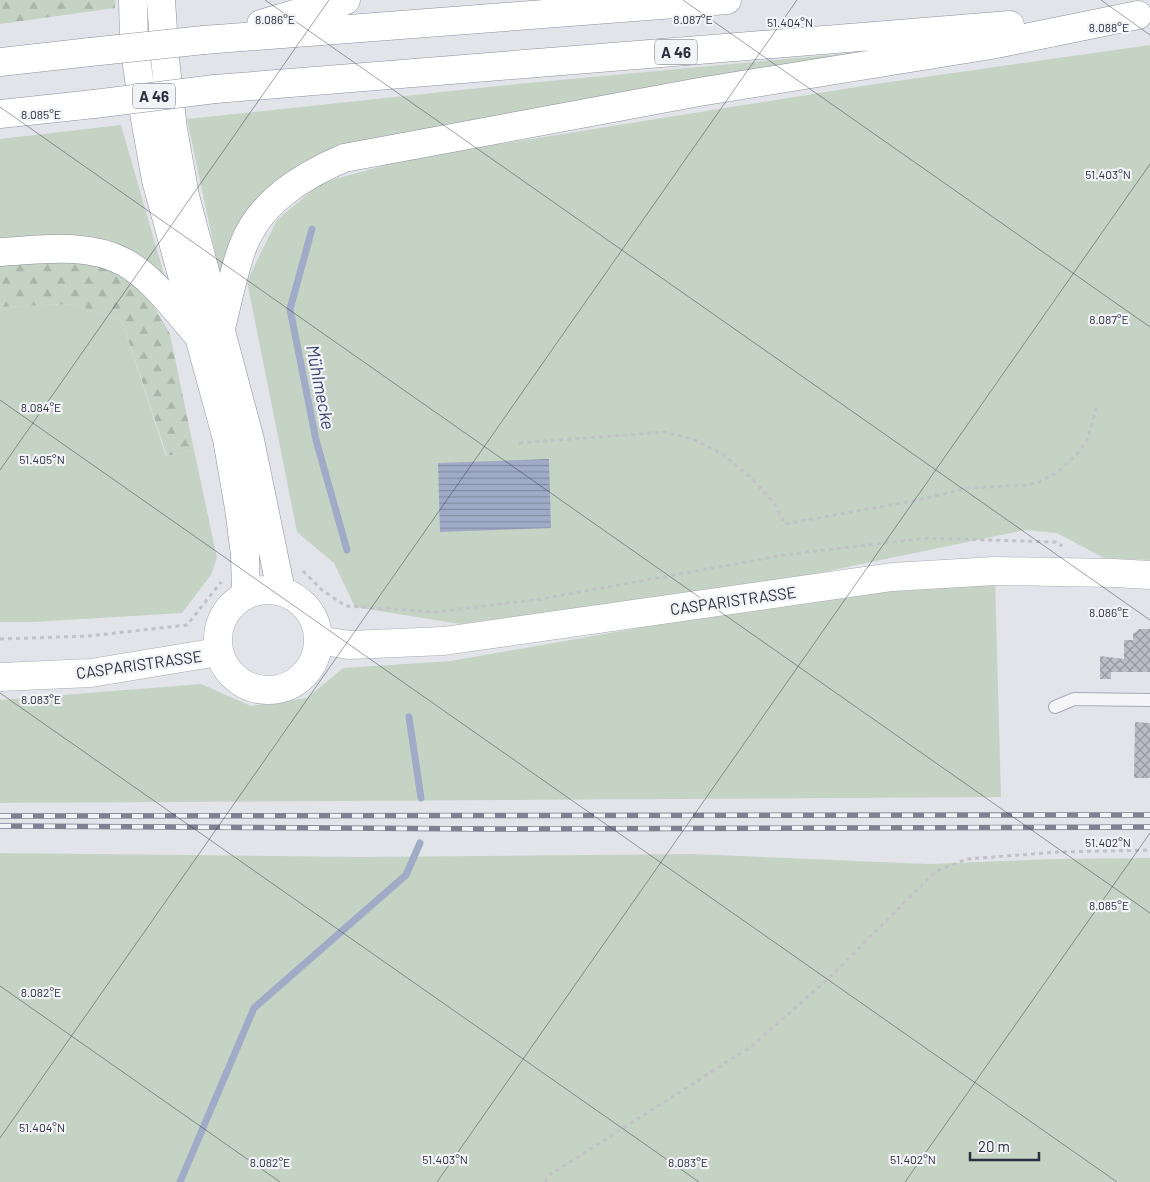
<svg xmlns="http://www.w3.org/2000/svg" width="1150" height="1182" viewBox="0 0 1150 1182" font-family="Barlow,sans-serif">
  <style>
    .grass { fill: #c5d3c4 }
    .forest { fill: url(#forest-firs) }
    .water { fill: url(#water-rules) }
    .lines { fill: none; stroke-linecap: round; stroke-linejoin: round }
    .stream { stroke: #a0abc7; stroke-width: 7 }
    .building { fill: url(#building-cross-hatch) }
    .service-casing { stroke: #a8aab4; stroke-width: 14 }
    .secondary-casing { stroke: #a8aab4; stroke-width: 29 }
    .motorway-casing { stroke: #8b8f9f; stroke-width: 29 }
    .path { stroke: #c1c2c8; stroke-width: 3; stroke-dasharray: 4 4; stroke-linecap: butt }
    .service { stroke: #f5f5f8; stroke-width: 12 }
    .secondary { stroke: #fff; stroke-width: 28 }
    .motorway { stroke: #fff; stroke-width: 28 }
    .rail-casing { stroke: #7d8192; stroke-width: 5.5 }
    .rail { stroke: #f2f3f7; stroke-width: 4; stroke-dasharray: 11; stroke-linecap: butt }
    .motorway-bridge-casing { stroke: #8b8f9f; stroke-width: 29; stroke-linecap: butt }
    .motorway-bridge { stroke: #fff; stroke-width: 28 }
    .ticks { fill: none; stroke: #2c2f40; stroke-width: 1; stroke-opacity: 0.45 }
    .labels { text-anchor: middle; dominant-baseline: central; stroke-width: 4.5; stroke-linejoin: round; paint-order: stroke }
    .shield { fill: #f2f3f7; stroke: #676a77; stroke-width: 1 }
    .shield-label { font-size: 15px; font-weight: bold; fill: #2c2f40 }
    .street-label { font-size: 16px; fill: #2c2f40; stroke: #f2f3f7 }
    .water-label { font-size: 18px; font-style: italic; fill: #394671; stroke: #f2f3f7 }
    .ticks-label { font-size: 12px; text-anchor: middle; fill: #2c2f40; stroke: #f2f3f7; stroke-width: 4.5; stroke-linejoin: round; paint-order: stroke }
  </style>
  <defs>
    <pattern id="forest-firs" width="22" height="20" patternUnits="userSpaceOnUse" patternTransform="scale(1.25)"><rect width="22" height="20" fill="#c5d3c4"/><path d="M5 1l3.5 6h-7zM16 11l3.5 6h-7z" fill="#a9b5a9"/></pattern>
    <pattern id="water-rules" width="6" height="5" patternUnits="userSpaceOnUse" patternTransform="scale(1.25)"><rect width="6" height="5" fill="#a0abc7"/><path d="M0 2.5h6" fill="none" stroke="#838ca3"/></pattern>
    <pattern id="building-cross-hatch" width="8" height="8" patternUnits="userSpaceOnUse" patternTransform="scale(1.25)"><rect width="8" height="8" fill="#babcc6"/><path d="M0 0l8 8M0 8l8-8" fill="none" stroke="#9799a2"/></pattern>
  </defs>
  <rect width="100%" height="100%" fill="#e2e4ea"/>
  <!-- grass -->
  <path class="grass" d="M1150,45V560L1104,558L1057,533L1025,530L775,582L460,624L355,607L334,563L297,532L247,281L277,220L321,183L407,159L869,85Z
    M861,52L619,96L300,167L221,280L187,119L517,84Z
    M121,125L165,278L0,242V139Z
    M73,304L122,321L166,456L194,450L217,558L211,575L182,613L33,622H0V307Z
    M995,580L1001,797L0,803V700L201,684L251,706L307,698L343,668L451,661L734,611L900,585Z
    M0,853L360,857L692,854L928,864L1055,859L1150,858V1182H0Z"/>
  <!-- forest -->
  <path class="forest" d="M0,0H115V8L0,24Z
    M69,261L109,266L144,289L170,334L194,450L167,456L122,321L73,304L0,307V265Z"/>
  <!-- water -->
  <path class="water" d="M549,459L551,528L440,532L438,463Z"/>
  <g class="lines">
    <!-- stream -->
    <path class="stream" d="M312,229L290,309L316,440L347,550
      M409,717L421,798
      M180,1182L254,1008L406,875L420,843"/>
  </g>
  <!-- building -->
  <path class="building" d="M1139,629H1150V672H1111V679H1100V656L1124,659V640H1133V634Z
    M1135,722L1150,723V778H1134Z"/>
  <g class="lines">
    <!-- service casing -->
    <g class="service-casing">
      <path id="service" d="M1055,707L1074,699L1150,700"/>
    </g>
    <!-- secondary casing -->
    <g class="secondary-casing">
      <path id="secondary" d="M218 640a50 50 0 1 1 100 0a50 50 0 1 1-100 0Z
        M318,640L349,645L444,641L892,577L995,571L1114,573L1150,575
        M0,677L91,673L218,652"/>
    </g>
    <!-- motorway casing -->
    <g class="motorway-casing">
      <path id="motorway" d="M133,0L134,42L142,102L156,180L227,439L239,508L245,555L246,594
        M161,0L165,59L173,129L185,196L250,440L281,591
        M261,24L308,10L334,6L346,0
        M204,40L727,0
        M0,62L90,52
        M215,89L1010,25
        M0,114L94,104
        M0,252C40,250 87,242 124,262C153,278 174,308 195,332
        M221,328C228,301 233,272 243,246C260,202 302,176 344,158L699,92L991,45L1138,15"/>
    </g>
    <!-- path -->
    <path class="path" d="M519,443L665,432L693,439L724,455L750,477L774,503L785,524L923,499L967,488L1027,485L1039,482L1058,472L1078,453L1087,440L1097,406
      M303,571L322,590L346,606L435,612L541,599L790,554L928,538L1056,542L1062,546
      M0,639L89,636L187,625L221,582
      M545,1182L548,1176L752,1046L829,978L935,872L967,859L1058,852L1150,850"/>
    <!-- service -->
    <use href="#service" class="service"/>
    <!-- secondary -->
    <use href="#secondary" class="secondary"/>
    <!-- motorway -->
    <use href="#motorway" class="motorway"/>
    <!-- rail casing -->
    <g class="rail-casing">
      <path id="rail" d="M0,816L1150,815
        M0,826L492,829L1150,827"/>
    </g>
    <!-- rail -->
    <use href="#rail" class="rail"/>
    <!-- motorway-bridge casing -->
    <g class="motorway-bridge-casing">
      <path id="motorway-bridge" d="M90,52L204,40
        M94,104L215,89"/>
    </g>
    <!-- motorway-bridge -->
    <use href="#motorway-bridge" class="motorway-bridge"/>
  </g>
  <!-- ticks -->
  <path class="ticks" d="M265,0L1150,620M683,0L1150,327M1101,0L1150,35M0,107L1150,913M0,400L1117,1182M0,470L329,0M0,693L699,1182M0,986L280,1182M0,1138L797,0M437,1182L1150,164M905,1182L1150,833"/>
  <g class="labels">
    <!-- shield labels -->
    <g class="shield">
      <rect x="655" y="39.5" width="42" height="25" rx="4"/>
      <rect x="133" y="83.5" width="42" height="25" rx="4"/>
    </g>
    <g class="shield-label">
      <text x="676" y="52">A 46</text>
      <text x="154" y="96">A 46</text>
    </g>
    <!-- street labels -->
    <g class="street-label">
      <text transform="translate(733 600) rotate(-8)">CASPARISTRASSE</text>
      <text transform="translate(139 664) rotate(-8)">CASPARISTRASSE</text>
    </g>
    <!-- water labels -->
    <g class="water-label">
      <text transform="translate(321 387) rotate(79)">Mühlmecke</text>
    </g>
  </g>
  <g class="ticks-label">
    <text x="693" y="24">8.087°E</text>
    <text x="275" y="24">8.086°E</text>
    <text x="790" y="27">51.404°N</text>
    <text x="1109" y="32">8.088°E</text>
    <text x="41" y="119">8.085°E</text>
    <text x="1108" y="179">51.403°N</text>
    <text x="1109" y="324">8.087°E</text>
    <text x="41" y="412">8.084°E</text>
    <text x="42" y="464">51.405°N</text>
    <text x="1109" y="617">8.086°E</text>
    <text x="41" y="704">8.083°E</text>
    <text x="1108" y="847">51.402°N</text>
    <text x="1109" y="910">8.085°E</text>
    <text x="41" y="997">8.082°E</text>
    <text x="42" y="1132">51.404°N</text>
    <text x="445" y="1164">51.403°N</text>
    <text x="913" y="1164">51.402°N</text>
    <text x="270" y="1167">8.082°E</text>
    <text x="688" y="1167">8.083°E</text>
  </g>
  <!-- scale -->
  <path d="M970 1152v8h69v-8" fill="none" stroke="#2c2f40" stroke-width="2.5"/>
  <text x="978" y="1152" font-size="15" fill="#2c2f40" stroke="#f2f3f7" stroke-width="4" paint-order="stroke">20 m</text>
</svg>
